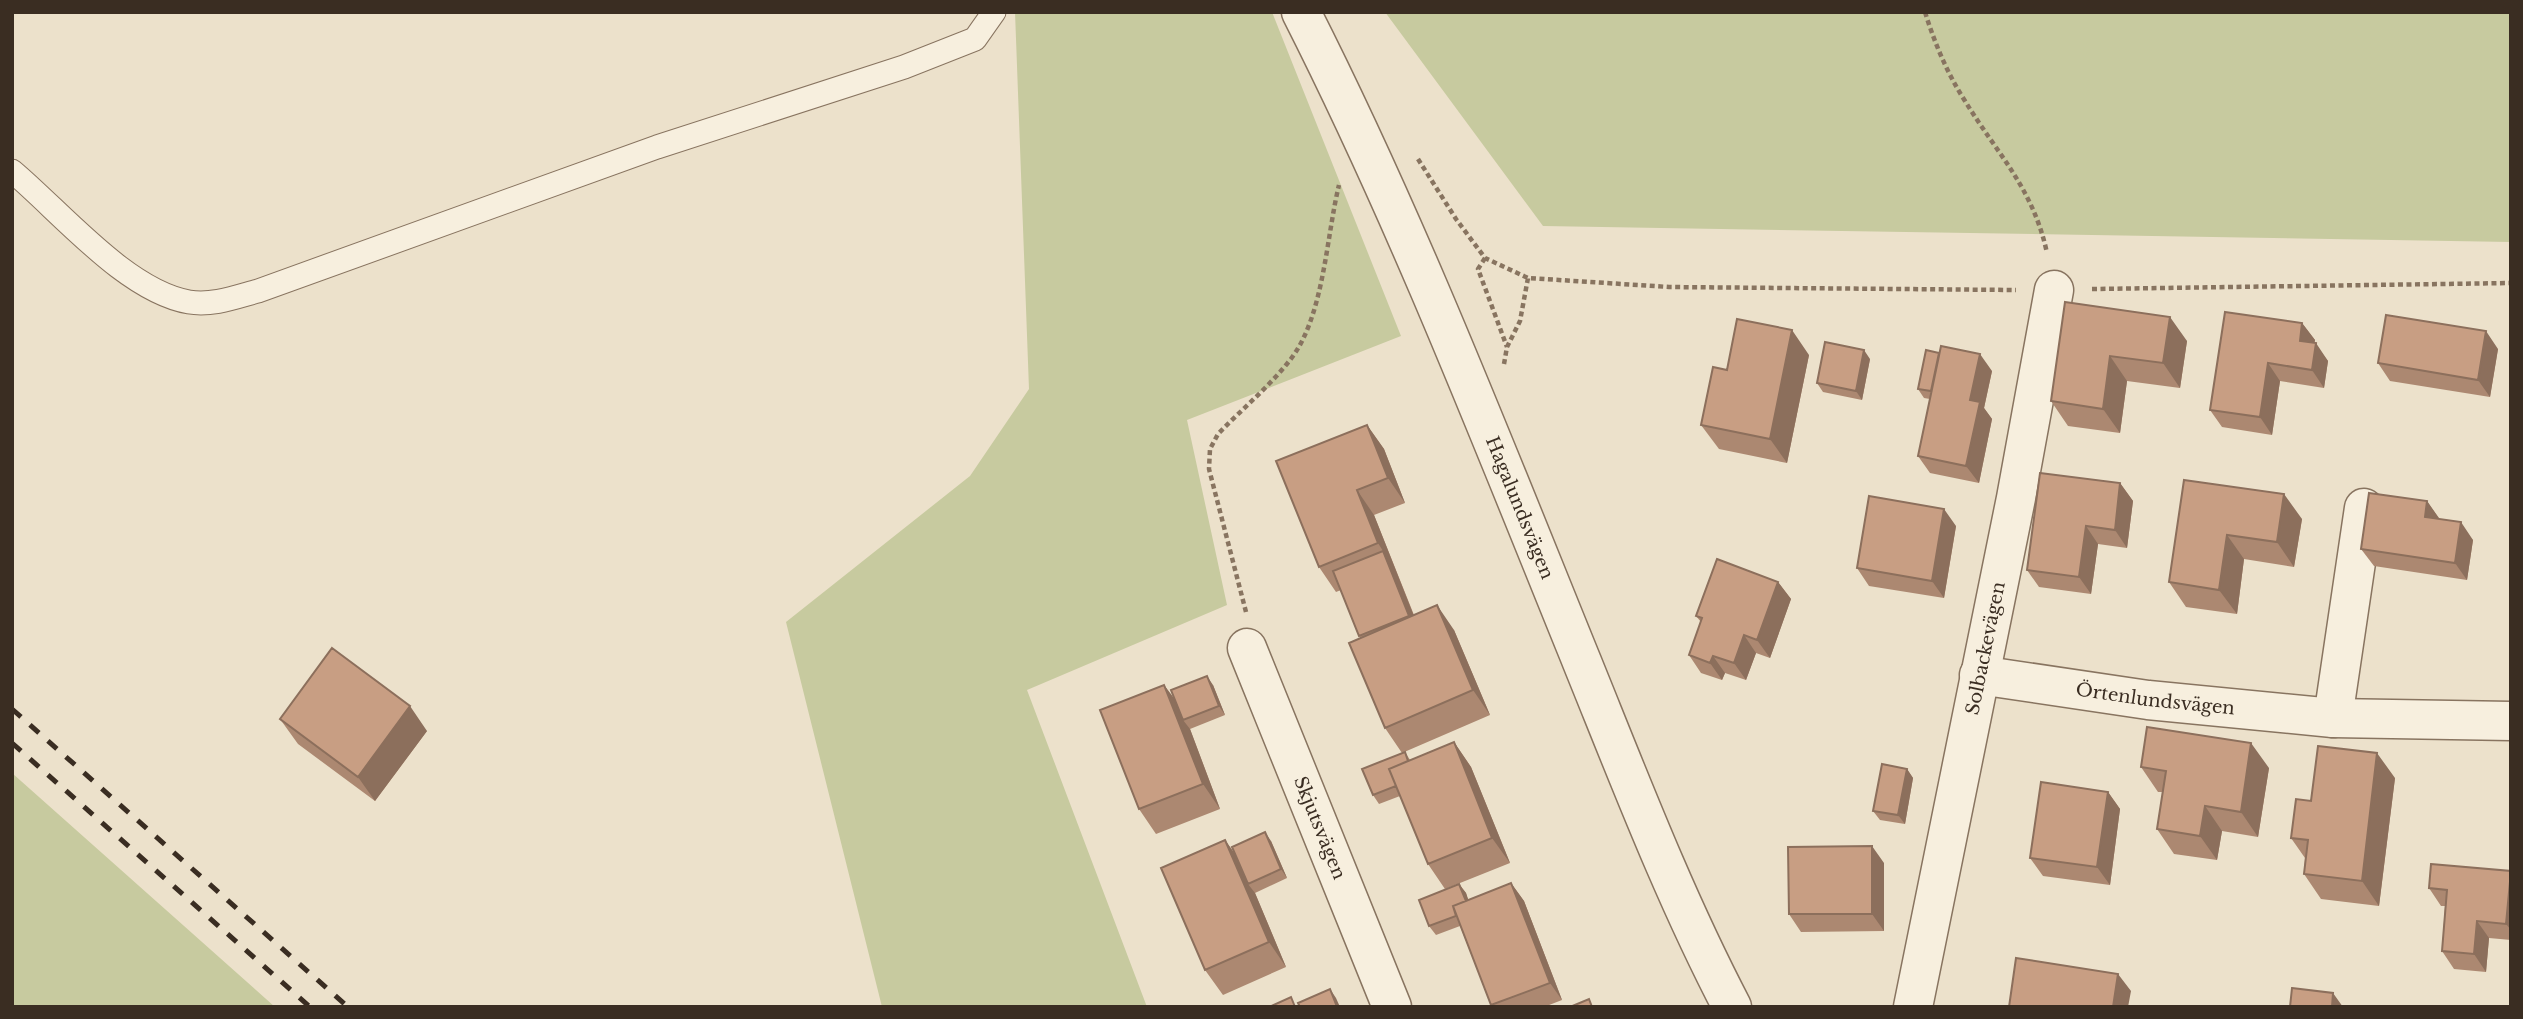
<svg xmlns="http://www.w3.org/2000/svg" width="2523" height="1019" viewBox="0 0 2523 1019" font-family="'Libre Baskerville',serif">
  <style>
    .green { fill: #c7ca9f }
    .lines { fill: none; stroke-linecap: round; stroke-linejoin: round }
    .service-casing { stroke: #887460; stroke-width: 25 }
    .minor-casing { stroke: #887460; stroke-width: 41 }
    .tertiary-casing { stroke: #887460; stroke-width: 41 }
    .path { stroke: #887460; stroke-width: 4.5; stroke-dasharray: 5 3.5; stroke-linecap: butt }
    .service { stroke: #f7efde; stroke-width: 23 }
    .minor { stroke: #f7efde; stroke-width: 38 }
    .tertiary { stroke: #f7efde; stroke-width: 38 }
    .rail { stroke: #3a2d22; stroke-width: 5; stroke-dasharray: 12 12; stroke-linecap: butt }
    .wall { fill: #ac8871 }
    .shaded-wall { fill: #8c6f5c }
    .building { fill: #c89e83; stroke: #8c6f5c; stroke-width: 2 }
    .labels { text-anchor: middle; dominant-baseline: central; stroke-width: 5; stroke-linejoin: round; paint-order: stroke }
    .street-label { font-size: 18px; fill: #3a2d22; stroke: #f4ecda }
  </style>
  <rect width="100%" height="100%" fill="#ece1cb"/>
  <!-- green -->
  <path class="green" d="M1015,12H1272L1401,336L1187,420L1227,605L1027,690L1147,1007H882L786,622L970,476L1029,389Z
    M1385,12H2511V242L1543,226Z
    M12,773L275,1007H12Z"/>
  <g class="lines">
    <!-- service casing -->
    <g class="service-casing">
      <path id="service" d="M12,171C61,212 126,291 189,302C212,306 236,297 258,291L657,147L904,67L975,39L994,12"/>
    </g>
    <!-- minor casing -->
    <g class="minor-casing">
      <g id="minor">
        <path id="s1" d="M1247,648L1392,1007"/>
        <path id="s2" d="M1979,675L2148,700L2333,718L2511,721"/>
        <path d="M2333,718L2364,508"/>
        <path id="s3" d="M1913,1007L2016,498L2054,290"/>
      </g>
    </g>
    <!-- tertiary casing -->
    <g class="tertiary-casing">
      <g id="tertiary">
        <path id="s4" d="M1301,12C1408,223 1493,443 1582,662C1629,778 1674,896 1732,1007"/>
      </g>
    </g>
    <!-- path -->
    <path class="path" d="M1925,12C1935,44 1947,73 1965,101C1998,155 2033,188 2047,253
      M1418,159L1456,219L1485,258L1528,278L1669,287L2016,290
      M1485,258L1478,269L1507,347
      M2092,289L2511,283
      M1504,364L1507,347L1520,321L1528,278
      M1246,612L1209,469L1210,449L1218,434C1241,410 1269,387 1290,360C1324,317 1326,238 1339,185"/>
    <!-- service -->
    <use href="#service" class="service"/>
    <!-- minor -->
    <use href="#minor" class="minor"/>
    <!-- tertiary -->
    <use href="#tertiary" class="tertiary"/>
    <!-- rail -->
    <path class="rail" d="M12,709L348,1007
      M12,743L310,1007"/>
  </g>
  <!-- wall -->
  <path class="wall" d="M2065,302L2187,341L2180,388L2127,381L2120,433L2068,426L2051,401Z
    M2302,323L2315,340L2314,343L2328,361L2324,388L2280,381L2272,435L2222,427L2210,410Z
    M2498,349L2490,397L2390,381L2378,363Z
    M1809,355L1787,463L1719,449L1701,425L1727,370Z
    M1870,359L1862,400L1823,392L1817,383Z
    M1992,371L1984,408L1992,419L1979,483L1930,473L1918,456L1930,399L1924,398L1918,389Z
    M1367,425L1384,449L1405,503L1374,515L1414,615L1454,630L1490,715L1402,753L1385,728L1360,638L1341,590L1336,592L1319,567Z
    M2184,480L2302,519L2294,567L2244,559L2237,614L2186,607L2169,582Z
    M2120,483L2133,501L2127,548L2098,544L2091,594L2039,587L2027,570Z
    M2427,501L2439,519L2473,540L2467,580L2374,566L2361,549Z
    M1956,526L1944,598L1869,586L1857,568Z
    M1778,582L1791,599L1770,658L1756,653L1746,680L1725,673L1722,680L1701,673L1689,655L1701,622L1696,616Z
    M1164,685L1175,700L1213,685L1225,715L1190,729L1220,809L1156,834L1139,809Z
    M280,719L427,731L375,801L298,744Z
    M1454,742L1471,767L1510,863L1445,889L1428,864L1400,796L1379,804L1373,795L1405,752L1410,760Z
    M2141,767L2269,768L2258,837L2222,831L2217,860L2174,854L2157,829L2163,792H2158Z
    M1907,769L1913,778L1905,824L1880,820L1873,811Z
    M2395,778L2379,906L2321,899L2304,874L2305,858L2291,838L2311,801Z
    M2108,792L2120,809L2110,885L2043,876L2030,858Z
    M1225,840L1236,856L1271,841L1287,878L1255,893L1286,967L1223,995L1205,970Z
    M1884,863V931L1801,932L1789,914Z
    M2511,871V940L2489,938L2486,972L2454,969L2442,951L2445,906H2441L2429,888Z
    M1511,883L1524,901L1562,1000L1544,1007H1492L1460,926L1436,935L1429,926L1459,884L1466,893L1468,900Z"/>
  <!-- shaded-wall -->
  <path class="shaded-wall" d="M2170,317L2187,341L2180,388L2163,363Z
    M2302,323L2315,340L2312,358L2300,341Z
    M1792,330L1809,355L1787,463L1770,439Z
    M2486,331L2498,349L2490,397L2478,380Z
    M2316,343L2328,361L2324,388L2312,370Z
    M1864,350L1870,359L1862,400L1856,391Z
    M1980,354L1992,371L1984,408L1992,419L1979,483L1966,466L1970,400Z
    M2110,356L2127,381L2120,433L2103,409Z
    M2268,363L2280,381L2272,435L2260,417Z
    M1367,425L1384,449L1405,503L1388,478Z
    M2120,483L2133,501L2127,548L2115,530Z
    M1357,490L1374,515L1421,634L1409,616L1383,551L1378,543Z
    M2284,494L2302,519L2294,567L2277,542Z
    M2427,501L2439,518L2437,535L2425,517Z
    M1944,509L1956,526L1944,598L1932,581Z
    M2461,522L2473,540L2467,580L2455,563Z
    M2086,526L2098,544L2091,594L2079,577Z
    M2227,535L2244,559L2237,614L2219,590Z
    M1778,582L1791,599L1770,658L1757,640Z
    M1437,605L1454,630L1490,715L1473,690Z
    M1744,635L1756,653L1746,680L1734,663Z
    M1713,656L1725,673L1722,680L1710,663Z
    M1207,676L1213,685L1225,715L1219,706Z
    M1164,685L1182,709L1183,720L1190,729L1220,809L1203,784Z
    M410,706L427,731L375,801L358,777Z
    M1454,742L1471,767L1510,863L1492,838Z
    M2251,743L2269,768L2258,837L2241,812Z
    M2377,753L2395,778L2379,906L2362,881Z
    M1907,769L1913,778L1905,824L1898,815Z
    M2108,792L2120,809L2110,885L2097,867Z
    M2205,806L2222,831L2217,860L2200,836Z
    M1265,832L1271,841L1287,878L1281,869Z
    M1225,840L1243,865L1248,884L1255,893L1286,967L1269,942Z
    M1872,846L1884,863V931L1872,914Z
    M2511,872V930L2506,924Z
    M1511,883L1524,901L1562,1000L1550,983Z
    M1459,884L1466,893L1475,919L1469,910Z
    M2477,921L2489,938L2486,972L2474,954Z
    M2118,974L2131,991L2128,1007H2113Z
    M1330,989L1336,998L1340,1007H1337Z
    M2333,993L2343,1007H2332Z"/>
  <!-- building -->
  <path class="building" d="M2065,302L2170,317L2163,363L2110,356L2103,409L2051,401Z
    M2225,312L2302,323L2300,341L2316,343L2312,370L2268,363L2260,417L2210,410Z
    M2386,315L2486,331L2478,380L2378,363Z
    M1737,319L1792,330L1770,439L1701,425L1713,367L1727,370Z
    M1825,342L1864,350L1856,391L1817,383Z
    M1941,346L1980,354L1970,400L1980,402L1966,466L1918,456Z
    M1926,350L1939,353L1931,391L1918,389Z
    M1367,425L1388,478L1357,490L1378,543L1319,567L1276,461Z
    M2040,473L2120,483L2115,530L2086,526L2079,577L2027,570Z
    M2184,480L2284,494L2277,542L2227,535L2219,590L2169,582Z
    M2369,493L2427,501L2425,517L2461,522L2455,563L2361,549Z
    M1869,496L1944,509L1932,581L1857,568Z
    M1383,551L1409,616L1359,636L1333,571Z
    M1717,559L1778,582L1757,640L1744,635L1734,663L1713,656L1710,663L1689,655L1702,618L1696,616Z
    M1437,605L1473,690L1385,728L1349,643Z
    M332,648L410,706L358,777L280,719Z
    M1207,676L1219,706L1183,720L1171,690Z
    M1164,685L1203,784L1139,809L1100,710Z
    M2147,727L2251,743L2241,812L2205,806L2200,836L2157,829L2166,771L2141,767Z
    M1454,742L1492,838L1428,864L1389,769Z
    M2318,746L2377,753L2362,881L2304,874L2308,840L2291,838L2296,799L2311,801Z
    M1405,752L1408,761L1389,769L1396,786L1373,795L1362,769Z
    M1882,764L1907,769L1898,815L1873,811Z
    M2041,782L2108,792L2097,867L2030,858Z
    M1265,832L1281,869L1248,884L1232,847Z
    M1225,840L1269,942L1205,970L1161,868Z
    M1872,846V914H1789L1788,847Z
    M2431,864L2511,871L2506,924L2477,921L2474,954L2442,951L2447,890L2429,888Z
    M1511,883L1550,983L1491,1005L1453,906Z
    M1459,884L1466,901L1453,906L1456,916L1429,926L1419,900Z
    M2016,958L2118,974L2113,1007H2009Z
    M2292,988L2333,993L2332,1007H2290Z
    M1330,989L1337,1007H1300L1298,1003Z
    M1291,997L1295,1007H1269Z
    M1589,999L1592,1007H1570Z"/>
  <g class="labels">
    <!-- street labels -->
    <g class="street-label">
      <text stroke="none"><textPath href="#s4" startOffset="542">Hagalundsvägen</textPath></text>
      <text stroke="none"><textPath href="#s3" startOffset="366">Solbackevägen</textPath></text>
      <text stroke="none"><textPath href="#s2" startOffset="178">Örtenlundsvägen</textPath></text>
      <text stroke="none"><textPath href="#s1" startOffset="194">Skjutsvägen</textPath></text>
    </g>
  </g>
  <!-- border -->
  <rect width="2523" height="1019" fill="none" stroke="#3a2d22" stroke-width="28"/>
</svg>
